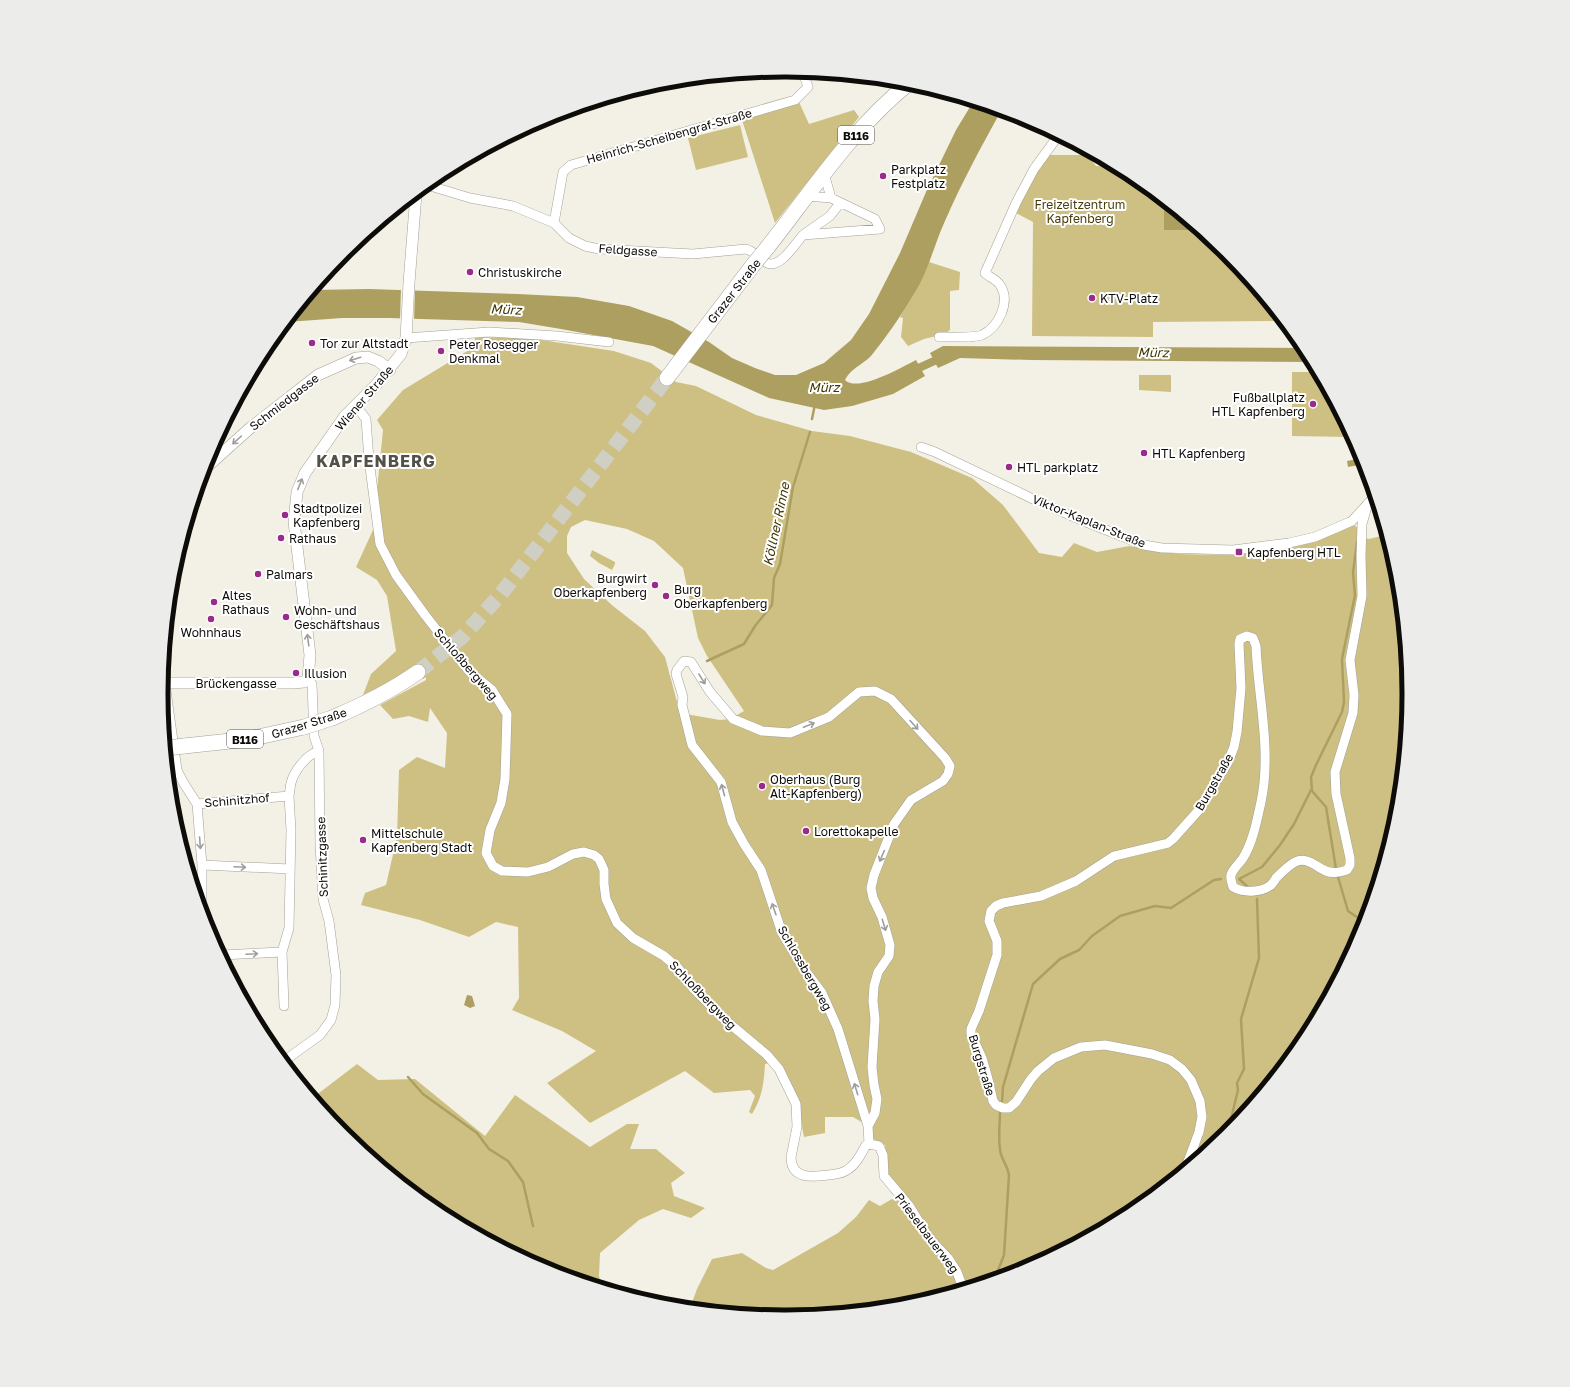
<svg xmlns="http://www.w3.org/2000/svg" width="1570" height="1387" viewBox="0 0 1570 1387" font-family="'Golos Text',sans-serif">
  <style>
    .green { fill: #cec083; fill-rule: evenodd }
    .water { fill: #ac9f60 }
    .pier { fill: #f3f1e5 }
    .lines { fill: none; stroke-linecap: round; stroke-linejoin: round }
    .stream { stroke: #ac9f60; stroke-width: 2.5 }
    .canal { stroke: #ac9f60; stroke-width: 8 }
    .trunk-tunnel { stroke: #d0cfc4; stroke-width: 15; stroke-dasharray: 15 8; stroke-linecap: butt }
    .minor-casing { stroke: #a3a196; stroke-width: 10 }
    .tertiary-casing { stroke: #a3a196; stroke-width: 12 }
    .trunk-casing { stroke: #a3a196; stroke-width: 16 }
    .minor { stroke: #fff; stroke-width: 9 }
    .tertiary { stroke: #fff; stroke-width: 11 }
    .trunk { stroke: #fff; stroke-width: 15 }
    .trunk-bridge-casing { stroke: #a3a196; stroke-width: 16; stroke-linecap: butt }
    .trunk-bridge { stroke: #fff; stroke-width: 15 }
    .oneway { stroke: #9e9e9c }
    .poi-dot { fill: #9a2b8a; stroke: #fff; stroke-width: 1.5 }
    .labels { text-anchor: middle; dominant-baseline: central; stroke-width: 4; stroke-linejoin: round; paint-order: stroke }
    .shield { fill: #fff; stroke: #565552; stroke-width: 1 }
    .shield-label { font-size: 11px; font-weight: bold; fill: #0d0c08 }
    .street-label { font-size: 12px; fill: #0d0c08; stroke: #fff }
    .poi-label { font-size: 12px; fill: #0d0c08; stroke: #fff; text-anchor: start }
    .park-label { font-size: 12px; fill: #473c08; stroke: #fff }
    .water-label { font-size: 13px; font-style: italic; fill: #3f3500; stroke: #fff }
    .district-label { font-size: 16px; font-weight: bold; letter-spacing: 1px; fill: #525047; stroke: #fff }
    .rim { fill: none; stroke: #0d0c08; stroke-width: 5 }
  </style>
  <rect width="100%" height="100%" fill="#f3f1e5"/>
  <!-- green -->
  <path class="green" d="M799,102L809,124L854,110L859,117L775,223L742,120Z
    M740,125L748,157L696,170L688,138Z
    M1049,155H1087L1096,166H1114L1132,175L1226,253L1279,318V321L1153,322V337L1032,336L1033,222L1014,212L1036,173Z
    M929,262L960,272L959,290L950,291V330L945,334L924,339L908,346L901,337L903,318L900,317L915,292Z
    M475,337L528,338L614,351L651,363L676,382L696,386L756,415L812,431L850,436L911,452L972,478L1003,505L1039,553L1062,557L1074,543L1097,552L1129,546L1179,554L1224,555L1274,551L1339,532L1353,524L1360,530L1358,537L1369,539L1385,535L1397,572L1408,694L1396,815L1361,932L1303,1040L1226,1135L1131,1212L1023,1270L966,1287L887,1172L885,1145L871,1138L870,1127L853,1117H825V1133L804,1137L798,1105L776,1062L765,1064C764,1083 762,1098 752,1114L749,1112L755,1096L750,1090L714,1093L685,1071L590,1123L547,1083L596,1051L562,1031L512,1010L519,998L518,927L496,922L469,937L420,920L361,905L365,893L386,885L397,837L399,770L417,757L445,768L447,733L430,708L428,722L409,716L393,719L380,705L426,680V677L423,679L413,667L388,683L363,695L371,674L396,651L387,596L377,580L356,567L373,530L383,430L377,420L403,390L474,347ZM585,520L627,529L654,541L683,568L698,638L707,656L744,711L730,719L720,720L680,713L665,657L645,631L613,606L584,579L567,553V536L571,527Z
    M1292,372H1317L1351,437L1292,436Z
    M1139,375H1171V392L1139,390Z
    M592,550L615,562V564L612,570L599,563L590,556Z
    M357,1064L378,1080L415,1079L485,1136L515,1095L590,1147L627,1124H639L630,1149H656L685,1173L671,1183L674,1196L705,1208L691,1218L663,1209L639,1220L600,1253L599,1276L602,1287L546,1269L438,1212L344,1134L312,1095L319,1093Z
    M892,1199L900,1201L954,1272L961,1288L906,1305L785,1317L690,1308L697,1289L712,1259L742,1253L766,1268L773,1270L838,1233L856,1217L869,1200L880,1206Z"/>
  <!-- water -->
  <path class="water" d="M973,102L1001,111C981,147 961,184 945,221C934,245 928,272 914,294C901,316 887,336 871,356C862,365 850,369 845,380C858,393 902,367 916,360L925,376L893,394L852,406L824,410L769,398L653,346L561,329L519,322L389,318H342L287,322L313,290L369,289L518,294L577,297L629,306L672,321L709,342L732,358L755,368L775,375H796L824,363L851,340L869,314L900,253L926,192L956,130Z
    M1164,202L1188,222L1189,230H1164Z
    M943,346L1304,348L1311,362L1031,360L960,358L938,368L930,353Z
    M1357,459L1359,465L1348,467L1347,461Z
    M467,995L472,996L475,1006L470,1008L464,1005Z"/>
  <!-- pier -->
  <path class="pier" d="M401,288H415L414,322L400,321Z"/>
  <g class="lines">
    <!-- stream -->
    <path class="stream" d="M812,419L815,404
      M707,661L744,644L755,626L772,605L774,578L780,564L793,487L810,432
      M1336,869L1326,807L1312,791L1311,777L1316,765L1342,712L1344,702L1342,659L1355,595L1353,573L1357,542
      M1338,877L1348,911L1364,922
      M1248,887L1239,879L1262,867L1280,845L1294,824L1312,788
      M408,1077L423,1094L477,1133L489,1149L508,1161L523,1182L533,1226
      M1002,1102L1003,1087L1033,984L1060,959L1079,950L1092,936L1120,916L1155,906L1171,908L1214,880L1221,879
      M1221,1138L1231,1119L1238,1090L1237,1083L1244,1069L1241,1019L1259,958L1257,899
      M995,1278L1004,1255L1009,1175C1007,1165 1005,1165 1002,1157C997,1147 1000,1124 1000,1112"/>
    <!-- canal -->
    <path class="canal" d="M912,371L943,357"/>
    <!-- trunk-tunnel -->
    <path class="trunk-tunnel" d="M418,672L462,637L501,594L667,378"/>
    <!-- minor casing -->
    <g class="minor-casing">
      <path id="minor" d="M824,173L831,198
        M427,185L470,198L513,206L554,223L569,238L585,246L599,249L693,254L746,249C754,251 760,259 767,263C780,269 795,244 803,235L880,229L875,219L831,198L806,196
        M554,223L563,172L571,165L795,100L808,87L803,72
        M803,235L830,216L840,203
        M939,337C948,337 975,338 982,335C999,327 1011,301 1000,285C997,280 989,277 985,273L1016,203L1034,169L1058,136
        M406,338L489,332L557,336L609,342
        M356,406L366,419L369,460L380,544L396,575L425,615L469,671L492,690L507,714L505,779L501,803L490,830L486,853L493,866L502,871L528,872L548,867L573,854L584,852L594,855L599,859L604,870V884L606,899L617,923L633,938L664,956L678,968L693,988L724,1019L767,1055L779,1069L796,1104L797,1127L791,1157C791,1180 813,1177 829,1175C835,1174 842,1174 847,1170C856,1165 861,1154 866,1145L869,1144
        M921,447L935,452L1033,499L1081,520L1144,545L1162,548L1233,550L1289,543L1315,537L1352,521L1374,497
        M165,683L177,770L183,782L197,804
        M197,804L289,796C290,791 290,787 291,783C294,771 307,754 319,751
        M197,804L202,865V910
        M202,865L290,869
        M221,955L282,952
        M284,1006L282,952L289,928L291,830L289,796
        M284,1061L320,1035L331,1020L335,1005L336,975L329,921L323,899L320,844L319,751L314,736L312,684L308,679
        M868,1126L875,1113L877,1099L874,1085L872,1067L875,1019L873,1001L874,986L878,972L889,956L890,945L882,917L873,898L871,888L874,875L894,824L911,800L943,781L948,774L950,766L945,758L891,699L875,691L859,692L829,717L790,733L762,731L733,719L710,692L691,662L684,661L677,670L676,674L683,697L682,705L692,745L721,782L732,822L744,844L761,870L782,933L804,969L822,993L838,1029L868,1126L869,1144
        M869,1144L879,1146L883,1155L884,1176L910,1207L929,1238L948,1258L957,1272L963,1288
        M1186,1167L1199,1132L1202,1117L1200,1101L1191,1080L1182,1069L1170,1060L1152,1054L1105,1045L1081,1047L1054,1058L1038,1071L1031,1079L1016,1102L1009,1108H1003L996,1105L993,1101L988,1079L982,1058L971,1034V1029L979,1011L997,955V941L989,921L991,911L996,906L1003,903L1041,896L1076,881L1114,856L1168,843L1173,839L1198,811L1228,762L1234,747L1237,732L1241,688L1239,644L1240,639L1247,636L1253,638L1256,646C1258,697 1272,751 1261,802C1257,820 1253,842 1243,858C1240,863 1233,868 1231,875C1230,879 1232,883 1233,887C1243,893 1261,893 1271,885C1273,883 1275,880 1276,878C1280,874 1291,864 1295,862C1307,856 1316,867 1326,871C1333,874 1340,872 1347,870L1350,865V858L1336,794L1335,772L1353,713L1354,695L1350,660L1362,596L1361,556L1362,524L1368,503"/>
    </g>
    <!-- tertiary casing -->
    <g class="tertiary-casing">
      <path id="tertiary" d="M204,471L209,465L249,429L318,375L356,358L368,357L378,361L390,370
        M163,683H293L304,682L308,679L310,655L294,522L297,492L305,473L345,416L376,385L401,354L406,338L409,283L416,194"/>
    </g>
    <!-- trunk casing -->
    <g class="trunk-casing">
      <path id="trunk" d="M767,248C812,191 852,129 909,83
        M667,378L753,265
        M332,718C363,705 391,691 418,672
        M184,746L249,739L304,727"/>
    </g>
    <!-- minor -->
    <use href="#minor" class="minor"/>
    <!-- tertiary -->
    <use href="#tertiary" class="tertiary"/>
    <!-- trunk -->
    <use href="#trunk" class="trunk"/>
    <!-- trunk-bridge casing -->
    <g class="trunk-bridge-casing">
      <path id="trunk-bridge" d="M753,265L767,248
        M304,727L332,718
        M167,748L184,746"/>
    </g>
    <!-- trunk-bridge -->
    <use href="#trunk-bridge" class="trunk-bridge"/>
  </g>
  <!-- one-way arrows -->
  <defs><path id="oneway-shaft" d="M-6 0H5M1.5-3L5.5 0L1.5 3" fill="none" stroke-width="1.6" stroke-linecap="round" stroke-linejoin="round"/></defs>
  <g class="oneway">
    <use href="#oneway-shaft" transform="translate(355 359) rotate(163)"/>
    <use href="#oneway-shaft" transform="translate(237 440) rotate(138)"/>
    <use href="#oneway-shaft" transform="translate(300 484) rotate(-68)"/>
    <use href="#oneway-shaft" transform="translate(308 640) rotate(-98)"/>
    <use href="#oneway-shaft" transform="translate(702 679) rotate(58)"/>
    <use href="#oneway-shaft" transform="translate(809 725) rotate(-22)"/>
    <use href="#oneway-shaft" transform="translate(914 725) rotate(48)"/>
    <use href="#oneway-shaft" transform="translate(723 790) rotate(-105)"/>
    <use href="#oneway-shaft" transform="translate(200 843) rotate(86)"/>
    <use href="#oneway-shaft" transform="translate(882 856) rotate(113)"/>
    <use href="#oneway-shaft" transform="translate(240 867) rotate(3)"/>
    <use href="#oneway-shaft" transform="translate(774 909) rotate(-109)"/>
    <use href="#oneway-shaft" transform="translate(884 925) rotate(73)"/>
    <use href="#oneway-shaft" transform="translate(252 954) rotate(-3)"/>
    <use href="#oneway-shaft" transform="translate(856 1089) rotate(-107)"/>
  </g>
  <!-- markers -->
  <g class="poi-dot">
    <circle cx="883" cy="176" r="4"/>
    <circle cx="470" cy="272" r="4"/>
    <circle cx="1092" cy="298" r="4"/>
    <circle cx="312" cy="343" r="4"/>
    <circle cx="441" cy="351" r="4"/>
    <circle cx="1313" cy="404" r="4"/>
    <circle cx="1144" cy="453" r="4"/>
    <circle cx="1009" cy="467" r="4"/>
    <circle cx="285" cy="515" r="4"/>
    <circle cx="281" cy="538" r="4"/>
    <rect x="1235" y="548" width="8" height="8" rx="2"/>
    <circle cx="258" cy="574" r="4"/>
    <circle cx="655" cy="585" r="4"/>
    <circle cx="666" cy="596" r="4"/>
    <circle cx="214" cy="602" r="4"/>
    <circle cx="286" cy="617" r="4"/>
    <circle cx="211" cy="619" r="4"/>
    <circle cx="296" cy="673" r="4"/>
    <circle cx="762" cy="786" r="4"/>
    <circle cx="806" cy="831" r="4"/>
    <circle cx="363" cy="840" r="4"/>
  </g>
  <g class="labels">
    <!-- shield labels -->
    <g class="shield">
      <rect x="838" y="126" width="36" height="18" rx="3"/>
      <rect x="227" y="730" width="36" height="18" rx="3"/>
    </g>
    <g class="shield-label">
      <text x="856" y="135">B116</text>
      <text x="245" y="739">B116</text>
    </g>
    <!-- street labels -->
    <g class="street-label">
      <text transform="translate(669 136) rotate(-16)">Heinrich-Scheibengraf-Straße</text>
      <text transform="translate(628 250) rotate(4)">Feldgasse</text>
      <text transform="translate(734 291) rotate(-52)">Grazer Straße</text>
      <text transform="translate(364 398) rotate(-49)">Wiener Straße</text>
      <text transform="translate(284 402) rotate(-38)">Schmiedgasse</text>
      <text transform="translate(1089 521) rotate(22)">Viktor-Kaplan-Straße</text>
      <text transform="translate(466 664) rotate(49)">Schloßbergweg</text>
      <text x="236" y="683">Brückengasse</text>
      <text transform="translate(309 723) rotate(-17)">Grazer Straße</text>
      <text transform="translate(1214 782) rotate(-60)">Burgstraße</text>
      <text transform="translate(237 800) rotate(-5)">Schinitzhof</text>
      <text transform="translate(322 857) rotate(-92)">Schinitzgasse</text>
      <text transform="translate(805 968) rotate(60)">Schlossbergweg</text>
      <text transform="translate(703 995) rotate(46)">Schloßbergweg</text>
      <text transform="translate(982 1065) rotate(73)">Burgstraße</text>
      <text transform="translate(927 1233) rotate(53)">Prieselbauerweg</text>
    </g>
    <!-- poi labels -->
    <g class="poi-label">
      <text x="891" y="169">Parkplatz<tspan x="891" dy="14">Festplatz</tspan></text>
      <text x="478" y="272">Christuskirche</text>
      <text x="1100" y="298">KTV-Platz</text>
      <text x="320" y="343">Tor zur Altstadt</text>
      <text x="449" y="344">Peter Rosegger<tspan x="449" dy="14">Denkmal</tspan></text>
      <text x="1305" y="397" text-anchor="end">Fußballplatz<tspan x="1305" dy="14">HTL Kapfenberg</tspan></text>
      <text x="1152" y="453">HTL Kapfenberg</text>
      <text x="1017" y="467">HTL parkplatz</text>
      <text x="293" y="508">Stadtpolizei<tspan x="293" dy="14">Kapfenberg</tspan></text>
      <text x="289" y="538">Rathaus</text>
      <text x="1247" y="552">Kapfenberg HTL</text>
      <text x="266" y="574">Palmars</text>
      <text x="647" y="578" text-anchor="end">Burgwirt<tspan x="647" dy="14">Oberkapfenberg</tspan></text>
      <text x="674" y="589">Burg<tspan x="674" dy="14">Oberkapfenberg</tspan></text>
      <text x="222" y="595">Altes<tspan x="222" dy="14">Rathaus</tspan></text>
      <text x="294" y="610">Wohn- und<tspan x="294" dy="14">Geschäftshaus</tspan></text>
      <text x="211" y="632" text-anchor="middle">Wohnhaus</text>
      <text x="304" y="673">Illusion</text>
      <text x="770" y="779">Oberhaus (Burg<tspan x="770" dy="14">Alt-Kapfenberg)</tspan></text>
      <text x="814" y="831">Lorettokapelle</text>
      <text x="371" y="833">Mittelschule<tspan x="371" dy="14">Kapfenberg Stadt</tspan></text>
    </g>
    <!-- park labels -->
    <g class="park-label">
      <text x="1080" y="204">Freizeitzentrum<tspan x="1080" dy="14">Kapfenberg</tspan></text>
    </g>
    <!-- water labels -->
    <g class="water-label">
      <text transform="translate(506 309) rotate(3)">Mürz</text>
      <text transform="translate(1153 352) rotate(1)">Mürz</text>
      <text x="824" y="387">Mürz</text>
      <text transform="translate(776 524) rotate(-78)">Köllner Rinne</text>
    </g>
    <!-- district labels -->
    <g class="district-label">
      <text x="376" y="461">KAPFENBERG</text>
    </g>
  </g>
  <!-- crop -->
  <path d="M0 0H1570V1387H0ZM784 77H786A616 616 0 0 1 1402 693V694A616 616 0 0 1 786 1310H784A616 616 0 0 1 168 694V693A616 616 0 0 1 784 77Z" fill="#ececeb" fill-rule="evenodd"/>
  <path class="rim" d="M784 77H786A616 616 0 0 1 1402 693V694A616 616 0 0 1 786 1310H784A616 616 0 0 1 168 694V693A616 616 0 0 1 784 77Z"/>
</svg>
